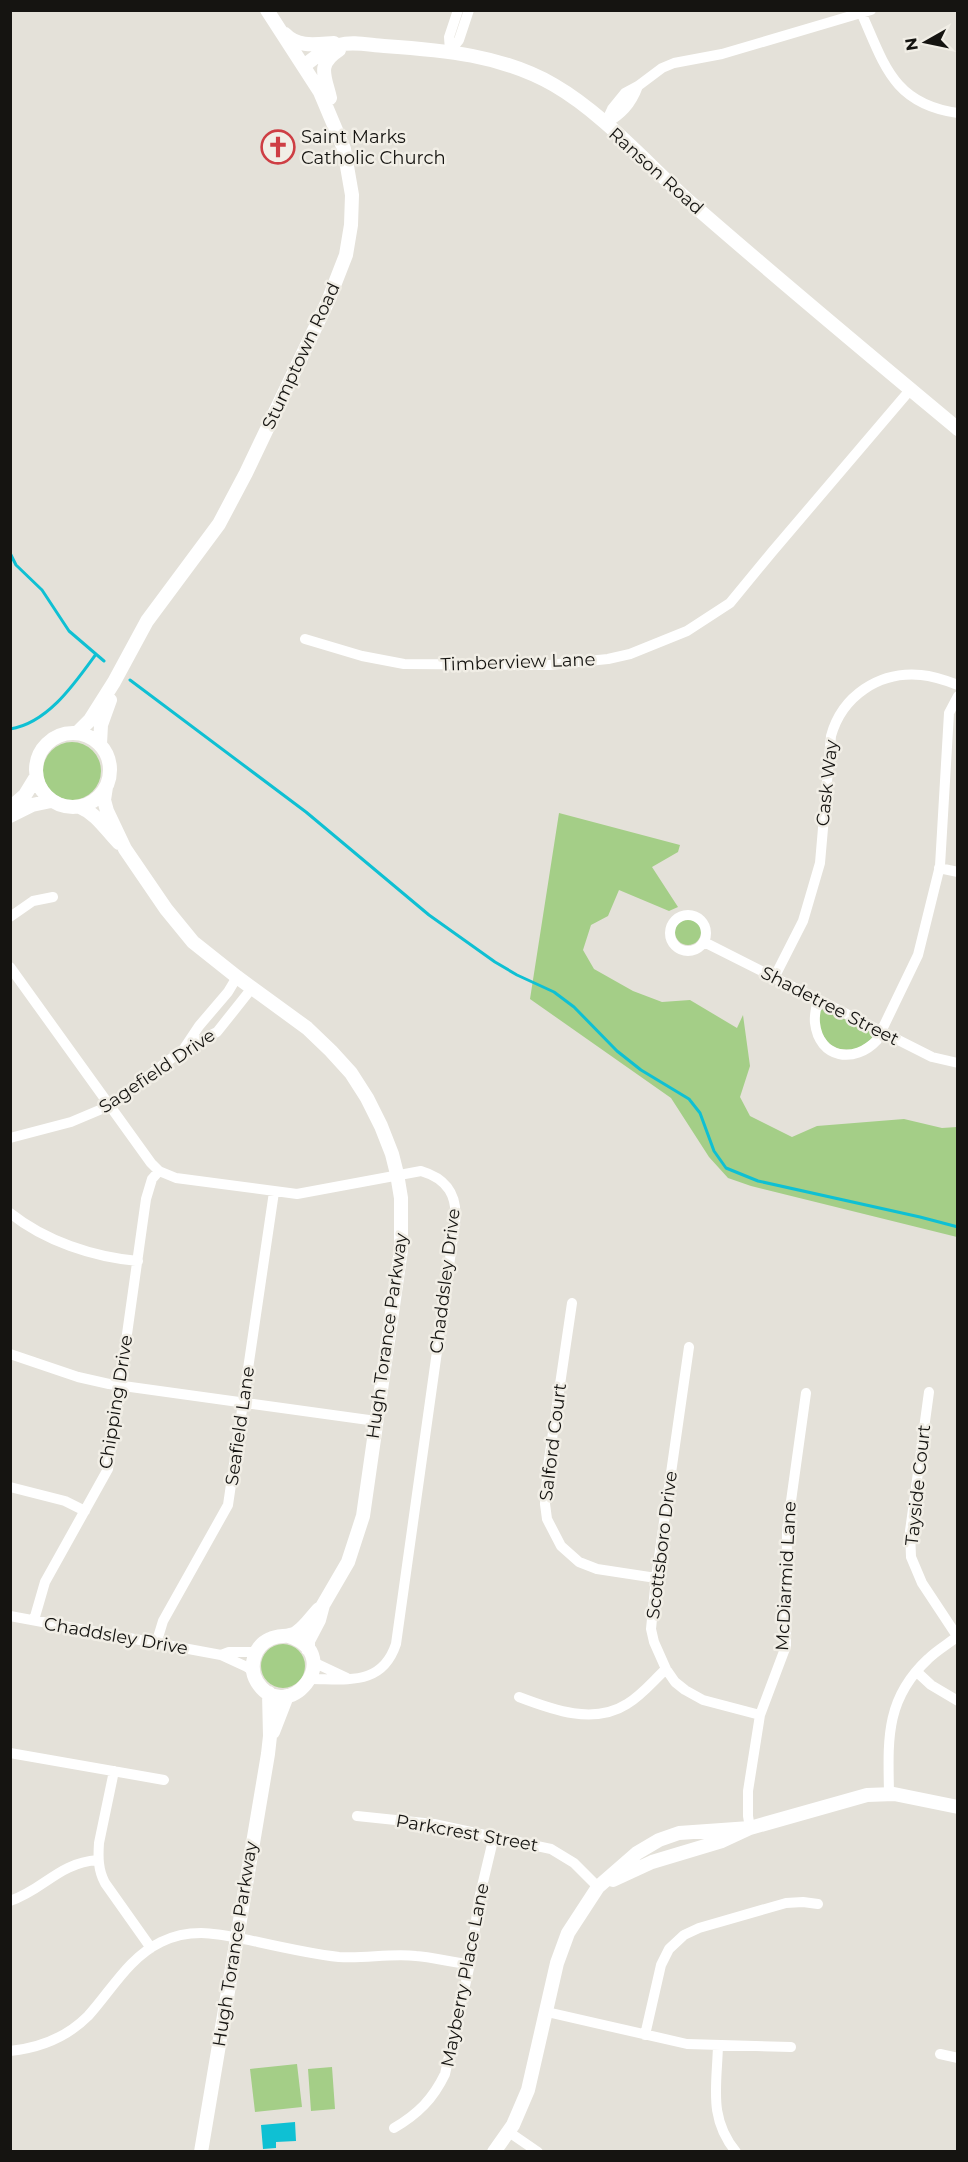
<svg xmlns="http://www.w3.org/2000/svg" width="968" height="2162" viewBox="0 0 968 2162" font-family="Montserrat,sans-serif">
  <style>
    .green { fill: #a4ce87 }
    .water { fill: #0fc0d3 }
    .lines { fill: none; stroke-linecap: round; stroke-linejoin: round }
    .stream { stroke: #0fc0d3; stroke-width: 3 }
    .minor { stroke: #fff; stroke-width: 10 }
    .tertiary { stroke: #fff; stroke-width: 14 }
    .labels { text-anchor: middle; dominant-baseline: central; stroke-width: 5; stroke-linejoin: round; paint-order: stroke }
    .poi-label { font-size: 18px; fill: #151411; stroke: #f1eee6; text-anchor: start }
    .street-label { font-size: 18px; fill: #151411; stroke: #f1eee6 }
  </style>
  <rect width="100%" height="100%" fill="#e4e1d9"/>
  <!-- green -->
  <path class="green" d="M43 771a29 29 0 1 1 58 0a29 29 0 1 1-58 0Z
    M559,813L680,845L678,852L652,867L678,907L669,911L619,890L608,916L591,925L583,950L594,969L633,991L662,1002L690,1000L737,1028L743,1015L750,1066L740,1097L750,1116L792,1137L817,1126L904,1119L942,1128L957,1127V1237L751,1186L728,1178L709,1157L671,1098L530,999Z
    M675 932a13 13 0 1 1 26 0a13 13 0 1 1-26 0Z
    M823,1009L872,1032L873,1036L872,1039L856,1050L839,1049L829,1044L820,1031L819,1012Z
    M261 1666a22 22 0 1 1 44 0a22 22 0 1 1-44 0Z
    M297,2064L302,2107L255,2112L250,2069Z
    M332,2067L335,2109L311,2111L308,2069Z"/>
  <!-- water -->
  <path class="water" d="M295,2122L296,2141L276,2142V2148L263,2149L261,2125Z"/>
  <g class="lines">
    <!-- stream -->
    <path class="stream" d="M10,553L16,565L42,590L69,631L104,661
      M130,680L306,812L429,915L495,962L517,975L554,992L574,1007L617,1051L641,1070L689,1099L700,1113L714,1151L726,1168L758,1181L920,1217L958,1227
      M10,729C48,723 75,683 96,654"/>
    <!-- minor -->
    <path class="minor" d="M860,10C884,63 892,104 958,113
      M450,51L459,40L469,10
      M450,51L449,37L458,10
      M605,124L612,109L625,93L638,86L662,68L674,63L722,54L871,10
      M605,124C621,115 631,105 638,86
      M305,639L362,656L404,664L549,665L608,659L630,654L687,631L730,603L772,552L910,390
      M939,868L958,872
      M670 933a18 18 0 1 1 36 0a18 18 0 1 1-36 0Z
      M10,917L33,901L53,897
      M704,942L932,1057L958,1063
      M10,967L151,1163L159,1171L176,1178L297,1194L421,1171C448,1179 458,1196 455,1223L396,1644C382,1686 348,1679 311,1679
      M774,978L803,921L820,863L831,736C842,696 879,671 921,675C934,676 945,680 958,685
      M818,1000C816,1008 814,1015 815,1023C819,1059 855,1064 877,1040L918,955L940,866L949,713L958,696
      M185,1047L199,1026L228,992L237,977
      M10,1138L71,1122L109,1106L185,1048L217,1032L252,988
      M10,1213C45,1241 93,1257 138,1261
      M572,1303L548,1466L545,1504L547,1519L561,1546L579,1562L597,1569L656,1578
      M689,1347L656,1578L651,1629L654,1642L666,1669L675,1682L685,1690L703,1700L760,1715
      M10,1354L78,1377L109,1384L376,1421
      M929,1392L910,1531L911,1557L922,1583L957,1636
      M10,1487L65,1501L85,1511
      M10,1616L221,1655L247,1667L253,1671
      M34,1620L45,1582L108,1469L146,1199L152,1179L159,1171
      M156,1644L163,1621L228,1505L274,1192
      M221,1655L229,1652H256
      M313,1662L347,1678
      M917,1672L931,1685L958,1701
      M519,1697C553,1710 594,1725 627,1704C642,1695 653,1681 666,1669
      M10,1753L164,1780
      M114,1771L99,1843C98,1857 98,1870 105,1883L151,1948
      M889,1793C888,1740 885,1699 928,1659C937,1650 948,1644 958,1636
      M357,1816L434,1824L551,1849L574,1863L598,1887
      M750,1828L748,1816V1791L760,1715L786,1646L787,1530L806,1393
      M10,1901C45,1889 58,1863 98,1860
      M547,2012L687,2044L791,2047
      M645,2035L661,1965L669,1949L684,1935L699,1928L786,1903L803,1902L818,1904
      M718,2045C717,2086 708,2118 736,2152
      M10,2051C39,2048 67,2037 88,2016C111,1991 128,1958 161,1942C194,1926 225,1935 258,1942C285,1948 312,1954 339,1957C364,1959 391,1953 416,1956C434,1957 452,1963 470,1964
      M940,2054L958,2058
      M394,2128C418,2114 433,2099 445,2074L470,1964L479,1899L494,1836
      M509,2132L538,2152"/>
    <!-- tertiary -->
    <path class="tertiary" d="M285,34C298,48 317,44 334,43
      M304,66C314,58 325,49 339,45C353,41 369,45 384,46C443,50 502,55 554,85C604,114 648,165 691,203C779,280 868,354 958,429
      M330,98C325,76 316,65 339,50
      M36 770a37 37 0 1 1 74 0a37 37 0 1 1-74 0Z
      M77,733L90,720L114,682L147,621L219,524L246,473L328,301L346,255L351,225L352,195L344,149L320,92L267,10
      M100,744L101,725L110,700
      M106,787L104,800L107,811L125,849L166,909L193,942L237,977L307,1028L331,1051L351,1073L367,1098L381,1126L392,1154L397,1174L401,1198V1250L363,1516L348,1562L323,1605L319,1620L308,1641V1649
      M80,807C97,814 106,830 119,843
      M10,808L25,795L36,777
      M10,816L32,805L51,801
      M289,1636C348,1656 286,1728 257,1682C248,1667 254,1646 270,1639C279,1634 289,1638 297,1632C305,1627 312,1616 319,1609
      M273,1732L287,1696
      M613,1880L652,1862L722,1841L750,1828L867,1795L894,1794L958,1807
      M201,2152L268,1754L270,1736L269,1693
      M494,2152L513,2125L528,2090L557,1963L568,1933L598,1887L637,1853L659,1840L679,1833L750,1828"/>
  </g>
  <!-- icons -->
  <defs>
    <g id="church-ring" transform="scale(1.725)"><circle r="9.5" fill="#f1eee6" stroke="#ce3e44" stroke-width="1.5"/><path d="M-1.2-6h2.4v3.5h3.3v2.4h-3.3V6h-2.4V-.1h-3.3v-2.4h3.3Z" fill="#ce3e44"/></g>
  </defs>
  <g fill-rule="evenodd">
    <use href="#church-ring" x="278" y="147"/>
  </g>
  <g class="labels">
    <!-- poi labels -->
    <g class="poi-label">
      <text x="301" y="137">Saint Marks<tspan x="301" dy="21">Catholic Church</tspan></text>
    </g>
    <!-- street labels -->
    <g class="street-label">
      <text transform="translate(656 171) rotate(42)">Ranson Road</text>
      <text transform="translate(301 356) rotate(-65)">Stumptown Road</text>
      <text transform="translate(518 662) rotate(-2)">Timberview Lane</text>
      <text transform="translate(827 783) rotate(-84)">Cask Way</text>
      <text transform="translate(830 1006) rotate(27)">Shadetree Street</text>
      <text transform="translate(157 1071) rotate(-34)">Sagefield Drive</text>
      <text transform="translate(445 1281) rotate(-83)">Chaddsley Drive</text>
      <text transform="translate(387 1336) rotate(-82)">Hugh Torance Parkway</text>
      <text transform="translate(116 1402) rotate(-81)">Chipping Drive</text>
      <text transform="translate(240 1426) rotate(-82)">Seafield Lane</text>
      <text transform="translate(553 1442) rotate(-83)">Salford Court</text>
      <text transform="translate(918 1485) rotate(-84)">Tayside Court</text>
      <text transform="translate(662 1545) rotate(-83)">Scottsboro Drive</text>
      <text transform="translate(786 1576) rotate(-87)">McDiarmid Lane</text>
      <text transform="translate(116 1636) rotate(10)">Chaddsley Drive</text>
      <text transform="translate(467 1833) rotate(10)">Parkcrest Street</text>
      <text transform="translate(235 1944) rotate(-81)">Hugh Torance Parkway</text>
      <text transform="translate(465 1975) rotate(-79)">Mayberry Place Lane</text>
    </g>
  </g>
  <!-- border -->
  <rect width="968" height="2162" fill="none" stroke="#151411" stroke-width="24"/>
  <!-- north arrow -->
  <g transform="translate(926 42) rotate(261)" stroke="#f1eee6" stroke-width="4.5" paint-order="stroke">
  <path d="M0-4.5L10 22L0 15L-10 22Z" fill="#151411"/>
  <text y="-9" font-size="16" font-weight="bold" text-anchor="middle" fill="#151411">N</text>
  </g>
</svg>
